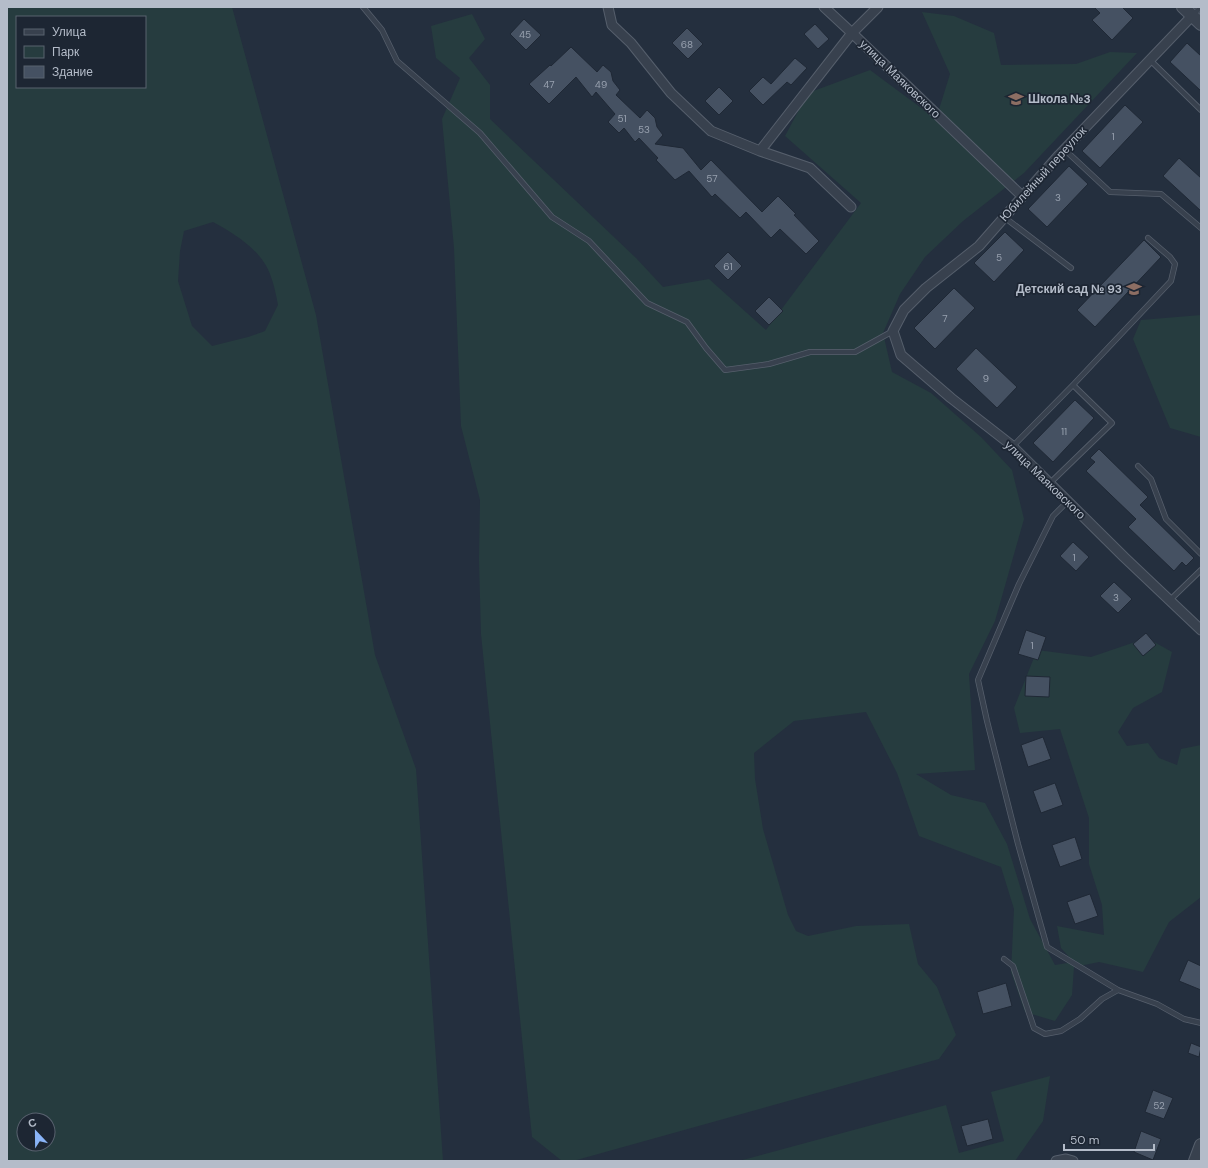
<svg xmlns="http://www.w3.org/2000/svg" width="1208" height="1168" viewBox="0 0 1208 1168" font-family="'DM Sans',sans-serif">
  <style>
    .green { fill: #263c3f; fill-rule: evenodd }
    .building { fill: #455162; stroke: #1f2835 }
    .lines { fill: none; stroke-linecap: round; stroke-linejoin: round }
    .service-casing { stroke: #565f6c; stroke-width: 6 }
    .minor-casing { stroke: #565f6c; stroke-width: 11 }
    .tertiary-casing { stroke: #565f6c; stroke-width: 14 }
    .service { stroke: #38414e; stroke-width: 4.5 }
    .minor { stroke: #38414e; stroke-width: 9 }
    .tertiary { stroke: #38414e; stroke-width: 12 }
    .labels { text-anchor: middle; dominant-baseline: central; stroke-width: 3.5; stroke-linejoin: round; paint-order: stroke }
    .number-label { font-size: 10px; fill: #98a1af }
    .street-label { font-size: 12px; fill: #b4bcc9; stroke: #1d2633 }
    .poi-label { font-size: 12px; font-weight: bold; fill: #b4bcc9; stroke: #1d2633; text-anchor: start }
  </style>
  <rect width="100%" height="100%" fill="#242f3e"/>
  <!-- green -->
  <path class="green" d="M7,7H232L316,315L375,655L416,769L443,1161H7ZM17,17H145V87H17ZM213,222C235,234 261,250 270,274C274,284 276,295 278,305L265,331L248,337L212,346L192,326L178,281L180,251L184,231ZM24,1120H48V1144H24Z
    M922,12L954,16L994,33L1001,65L1076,64L1110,52L1137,53L1024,173L963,221L925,257L900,294L883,333L892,372L931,393L981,437L1012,470L1024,519L995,621L969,674L975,770L916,774L951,795L985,803L1007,844L1030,919L1055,965L1074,962L1061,948L1057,926L1104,935L1102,905L1089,864V818L1060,729L1020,733L1014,708L1037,650L1091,657L1147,638L1172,652L1162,692L1133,708L1118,732L1127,746L1148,743L1159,758L1177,765L1181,749L1201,745V897L1169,922L1143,972L1099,962L1074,967L1072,995L1055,1021L1025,1012L1011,972L1014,909L1001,867L919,836L897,773L866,712L794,721L754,753L755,779L763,829L788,915L796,931L808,936L856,926L909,924L918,964L937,987L956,1035L939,1059L573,1161H562L532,1137L481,634L479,561L480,500L461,426L454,248L442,119L460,78L436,58L431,26L472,14L485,39L469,58L490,85V119L636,258L663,287L709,279L766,330L861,203L785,136L808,93L870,70L936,119L950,74Z
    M1201,315V437L1170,428L1133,339L1141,320Z
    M1050,1076L1043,1121L1015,1161H739L946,1105L959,1153L1004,1141L991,1092Z"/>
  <!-- building -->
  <path class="building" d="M1094,7H1122L1133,18L1112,40L1092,20L1100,13Z
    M524,19L541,35L526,50L510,34Z
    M815,24L829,39L818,49L804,34Z
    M687,28L703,44L688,59L672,43Z
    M1187,43L1201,56V91L1170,62Z
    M571,47L597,72L603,65L611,72L613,81L620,90L616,95L640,118L647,110L655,118L657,127L663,135L655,144L683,148L701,170L711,160L762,212L778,196L796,214L794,215L819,241L806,254L780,229L771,238L746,212L740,218L715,194L712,197L689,171L675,180L656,160L658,158L639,138L635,142L624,128L619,133L608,122L615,114L596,92L592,97L576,77L549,104L529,84L550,65L551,66Z
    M795,58L807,68L791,85L787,82L763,105L749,91L763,77L771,84Z
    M719,87L733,101L719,115L705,101Z
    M1125,105L1143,122L1100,168L1082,151Z
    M1179,158L1201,178V211L1163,176Z
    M1069,166L1088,184L1047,227L1028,209Z
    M1005,232L1024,250L994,282L974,263Z
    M1144,240L1161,257L1095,327L1077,310Z
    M728,252L742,266L728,280L714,266Z
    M954,288L975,308L935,349L914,328Z
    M769,297L783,311L769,325L755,311Z
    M976,348L1017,387L997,408L956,369Z
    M1075,400L1094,418L1053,462L1033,443Z
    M1099,449L1148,497L1140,505L1194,558L1186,566L1182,562L1174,571L1128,527L1136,519L1086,471L1095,462L1090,458Z
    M1073,542L1089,557L1076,571L1060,556Z
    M1114,582L1132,599L1118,613L1100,596Z
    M1026,630L1046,637L1038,660L1018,654Z
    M1146,633L1156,645L1143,656L1133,644Z
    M1026,676L1050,677L1049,697L1025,696Z
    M1043,737L1051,759L1028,767L1021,745Z
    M1055,783L1063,805L1041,813L1033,791Z
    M1075,837L1082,859L1060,867L1052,845Z
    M1090,894L1098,916L1075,924L1067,902Z
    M1188,960L1201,966V990L1179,981Z
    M1006,983L1012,1006L983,1014L977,992Z
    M1191,1043L1201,1047L1199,1057L1188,1053Z
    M1153,1090L1173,1098L1164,1119L1145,1112Z
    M988,1119L993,1139L967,1146L961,1126Z
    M1141,1131L1161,1139L1153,1160L1134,1152Z"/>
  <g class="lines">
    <!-- service casing -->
    <g class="service-casing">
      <path id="service" d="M363,7L382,30L397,61L480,133L552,217L589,241L647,303L687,322L706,348L725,370L769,364L810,352H855L893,331
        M1192,16L1201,7
        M1150,60L1201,110
        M1064,149L1110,192L1161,194L1201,228
        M1004,217L1071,268
        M1013,446L1073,385L1171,281L1175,264L1170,257L1148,238
        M1138,466L1151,479L1166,519L1201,554
        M1050,483L1112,423L1073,385
        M1068,501L1053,516L1019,584L978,680L987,721L1018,844L1047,947L1118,990L1157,1004L1184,1019L1201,1023
        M1170,600L1201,570
        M1004,959L1013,966L1034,1028L1045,1034L1061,1031L1080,1019L1102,999L1118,990"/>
    </g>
    <!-- minor casing -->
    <g class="minor-casing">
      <path id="minor" d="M608,7L612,25L631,43L671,93L711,131L760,151L852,33L1022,196
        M824,7L852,33L878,7
        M1192,16L1059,155L979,246L926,288L904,310L893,331L901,355L951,398L1010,444L1124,557L1201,630
        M760,151L810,168L851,207
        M1056,1161L1066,1159L1073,1161"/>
    </g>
    <!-- tertiary casing -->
    <g class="tertiary-casing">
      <path id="tertiary" d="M1183,7L1201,24
        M1195,1161L1201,1145"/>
    </g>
    <!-- service -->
    <use href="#service" class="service"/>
    <!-- minor -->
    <use href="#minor" class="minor"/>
    <!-- tertiary -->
    <use href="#tertiary" class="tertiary"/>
  </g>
  <!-- icons -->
  <defs>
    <g id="school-bare" transform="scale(1.2)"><path d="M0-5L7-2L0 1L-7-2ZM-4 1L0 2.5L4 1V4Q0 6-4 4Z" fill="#8d6e63" stroke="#1d2633" stroke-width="2.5" paint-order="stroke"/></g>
  </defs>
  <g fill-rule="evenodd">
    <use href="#school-bare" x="1016" y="99"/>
    <use href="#school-bare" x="1134" y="289"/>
  </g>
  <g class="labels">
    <!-- number labels -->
    <g class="number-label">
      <text x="525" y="34">45</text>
      <text x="687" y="44">68</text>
      <text x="549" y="84">47</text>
      <text x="601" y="84">49</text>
      <text x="622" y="118">51</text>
      <text x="644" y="129">53</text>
      <text x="1113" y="136">1</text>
      <text x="712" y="178">57</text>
      <text x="1058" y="197">3</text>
      <text x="999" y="257">5</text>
      <text x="728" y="266">61</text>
      <text x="945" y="318">7</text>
      <text x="986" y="378">9</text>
      <text x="1064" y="431">11</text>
      <text x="1074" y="557">1</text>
      <text x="1116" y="597">3</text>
      <text x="1032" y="645">1</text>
      <text x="1159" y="1105">52</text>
    </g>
    <!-- street labels -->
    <g class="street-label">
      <text transform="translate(900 79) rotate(44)">улица Маяковского</text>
      <text transform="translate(1043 174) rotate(-48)">Юбилейный переулок</text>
      <text transform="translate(1045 480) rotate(44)">улица Маяковского</text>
    </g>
    <!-- poi labels -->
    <g class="poi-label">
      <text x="1028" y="99">Школа №3</text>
      <text x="1122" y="289" text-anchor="end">Детский сад № 93</text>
    </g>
  </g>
  <!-- border -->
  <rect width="1208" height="1168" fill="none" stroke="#b4bcc9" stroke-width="16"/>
  <!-- legend -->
  <rect x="16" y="16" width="130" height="72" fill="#1d2633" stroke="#59626f"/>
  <rect x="24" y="29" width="20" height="6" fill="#38414e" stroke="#59626f"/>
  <text x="52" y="36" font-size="12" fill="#b4bcc9">Улица</text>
  <rect x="24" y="46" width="20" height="12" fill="#263c3f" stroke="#59626f"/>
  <text x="52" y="56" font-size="12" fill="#b4bcc9">Парк</text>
  <rect x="24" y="66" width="20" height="12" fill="#455162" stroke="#59626f"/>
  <text x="52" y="76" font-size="12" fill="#b4bcc9">Здание</text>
  <!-- north arrow -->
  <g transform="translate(36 1132) rotate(338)"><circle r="19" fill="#1d2633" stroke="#59626f"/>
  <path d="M0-3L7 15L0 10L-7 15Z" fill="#8ab4f8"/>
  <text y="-6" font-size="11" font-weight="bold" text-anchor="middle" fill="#b4bcc9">С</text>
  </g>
  <!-- scale -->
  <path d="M1064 1144v6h90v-6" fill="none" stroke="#b4bcc9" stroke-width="2"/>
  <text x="1070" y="1144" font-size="12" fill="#b4bcc9" stroke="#1d2633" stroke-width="3" paint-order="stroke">50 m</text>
</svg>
